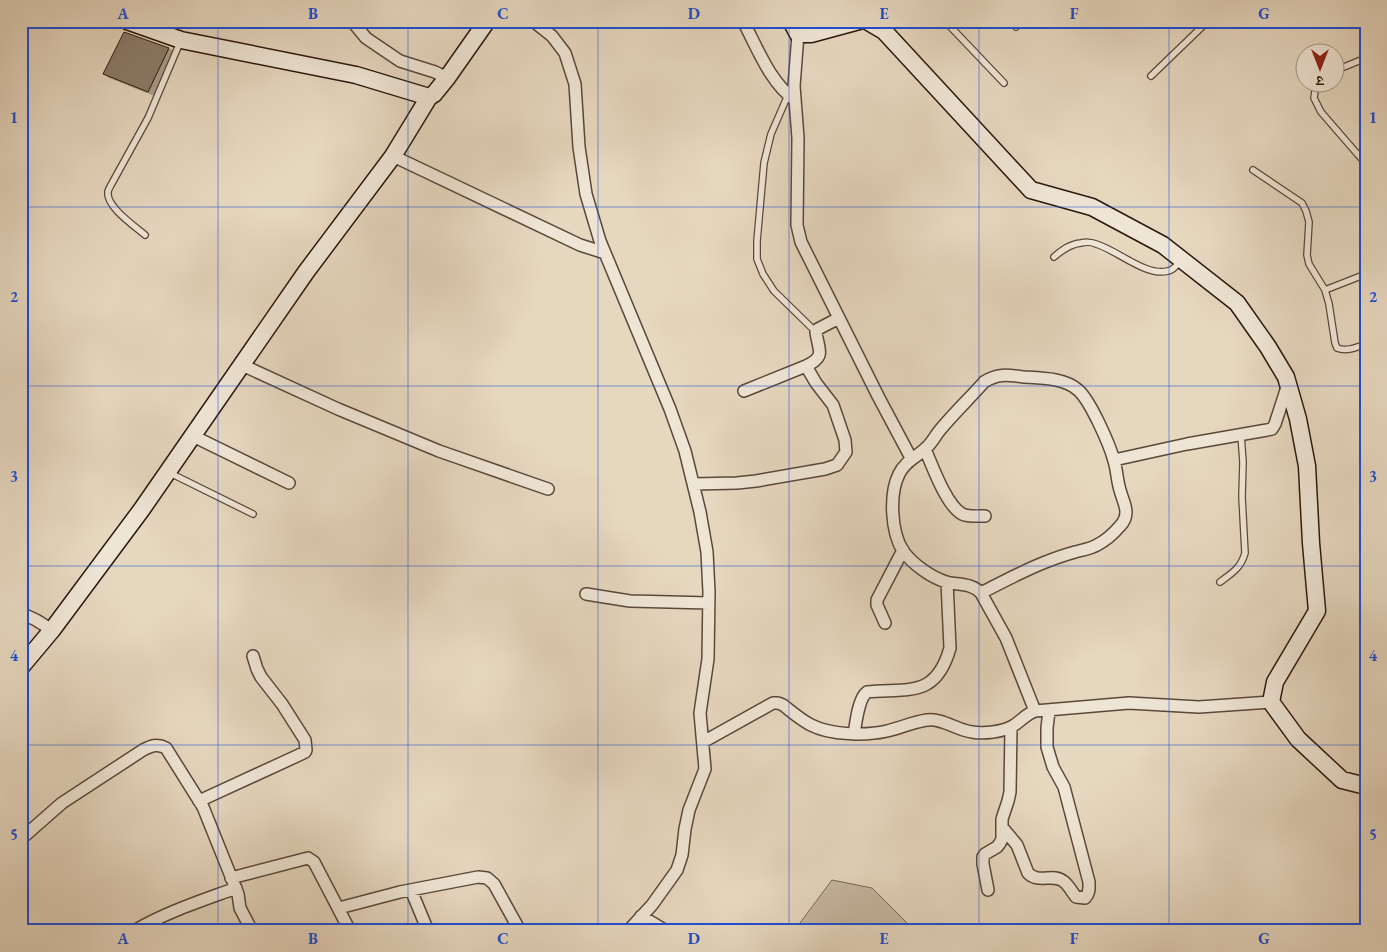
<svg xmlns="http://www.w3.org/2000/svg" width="1387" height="952" viewBox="0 0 1387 952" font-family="'EB Garamond','Noto Serif Devanagari',serif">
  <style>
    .green { fill: #c6b7a1; stroke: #786857 }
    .building { fill: #8c7b6a; stroke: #2b180d; filter: url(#shadow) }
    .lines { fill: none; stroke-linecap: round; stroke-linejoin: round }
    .lane-casing { stroke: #5a483a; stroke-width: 8 }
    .street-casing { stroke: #5a483a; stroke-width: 14 }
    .secondary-casing { stroke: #2b180d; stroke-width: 19 }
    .lane { stroke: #efe5d5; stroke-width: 5.5 }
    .street { stroke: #efe5d5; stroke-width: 11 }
    .secondary { stroke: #efe5d5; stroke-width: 16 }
    .grid { fill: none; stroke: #1d4ed8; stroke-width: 1; stroke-opacity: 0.55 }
    .neatline { fill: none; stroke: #1d4ed8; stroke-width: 2 }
    .grid-label { font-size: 16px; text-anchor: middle; font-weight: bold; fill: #1d4ed8 }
  </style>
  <defs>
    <filter id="shadow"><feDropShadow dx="5" dy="3" stdDeviation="0" flood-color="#0004"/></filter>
  </defs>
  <rect width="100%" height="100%" fill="#e6d7bf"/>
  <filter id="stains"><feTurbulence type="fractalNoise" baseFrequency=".004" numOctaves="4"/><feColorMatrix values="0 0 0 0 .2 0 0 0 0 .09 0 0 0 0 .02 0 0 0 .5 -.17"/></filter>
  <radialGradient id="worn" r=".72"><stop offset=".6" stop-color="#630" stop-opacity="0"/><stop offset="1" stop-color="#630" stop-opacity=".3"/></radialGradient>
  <!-- green -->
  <path class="green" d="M832,880L872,888L915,931H794Z"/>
  <!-- building -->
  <path class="building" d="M124,32L169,48L148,92L103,74Z"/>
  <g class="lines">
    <!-- lane casing -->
    <g class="lane-casing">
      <path id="lane" d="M945,21L1004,83
        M21,22L22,21
        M1016,27L1022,21
        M1334,71L1366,58
        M1151,76L1208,21
        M1318,82L1316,84L1314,98L1321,112L1366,164
        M788,95L771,134L764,163L757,241V259L763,274L774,291L816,332
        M1253,170L1302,203L1306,211L1309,222L1307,255L1309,264L1325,290L1329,304L1335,343L1337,348C1347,352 1357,347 1366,344
        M145,235C136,227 106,207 108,192C108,190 110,187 111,185L148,118L181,40
        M1054,257C1062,250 1070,244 1081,243C1085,242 1092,242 1096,244C1117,250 1146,277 1168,271C1174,270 1177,265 1180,261
        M1325,290L1366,274
        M170,473L253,514
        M1220,582C1232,573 1241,568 1245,553L1242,497L1243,462L1241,435"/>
    </g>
    <!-- street casing -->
    <g class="street-casing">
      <path id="street" d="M352,21L366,38L400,61L435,72L447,78
        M533,21L552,36L565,53L575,84L579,147L586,194L600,241L670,409L685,451L700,512L707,552L709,592L708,659L700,713L705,769L689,810L685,829L682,855L677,870L652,905L628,931
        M743,21C757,47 770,83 795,100
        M798,34L794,86L798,138L797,225L801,242L878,396L911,458
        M393,156L580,245L605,253
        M242,365L338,409L439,451L548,489
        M744,391L806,366C827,356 818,350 816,332L818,329L839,318
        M193,436L289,483
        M925,449C932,465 946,505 962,514C968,517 978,516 985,516
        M1114,460L1187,444L1267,430L1272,429L1275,424L1288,384
        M694,484L737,483L756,481L825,469L837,465L846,452L845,440L833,405L816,383L806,366
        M981,593C1002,582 1021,572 1043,563C1053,559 1064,555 1075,552C1082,550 1090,549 1097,545C1105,541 1114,533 1120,526C1124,522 1126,518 1126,512C1126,505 1122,498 1120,490C1117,481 1117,470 1114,461C1110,445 1090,400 1078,390C1065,378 1041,378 1024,377C1008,375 998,373 984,382C970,398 954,413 940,430C935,436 932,443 926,448C917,457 905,461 899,474C889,494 891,532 903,551C908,558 916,565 923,570C930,575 937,579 946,582C958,585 972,583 981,593L1006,638L1035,711
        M586,594L630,601L709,603
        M21,613L36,620L52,630
        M885,623L877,605V600L903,550
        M854,734C856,723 858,699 867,692C909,688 936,698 950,648L947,582
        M703,742L773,703H778L783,705C792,712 801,720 811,725C830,735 866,736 887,731C900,728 913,722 927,720C943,718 956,730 972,732C984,734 1002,732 1013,726C1021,721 1026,714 1035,711L1129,703L1199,707L1271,702
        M199,801L299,755L305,752L306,750L305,740L282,704L261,677L257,669L253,656
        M1002,827L1017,845L1028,873C1038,884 1053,873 1063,881C1068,884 1072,892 1076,897L1085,898C1090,893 1089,888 1089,882L1064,787L1053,767L1047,747V728L1049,711
        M21,839L62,803L143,750C151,746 157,743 166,748L203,807L238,894L240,908L252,931
        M231,878L308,858L314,862L350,931
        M411,890L428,931
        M988,890L983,864V857L985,854L997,847L1000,843L1002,839V819L1008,801L1010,792L1011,727
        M339,908L400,892L478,877L487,878L494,884L520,931
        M641,916L666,931
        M134,931C166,912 201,901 236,888"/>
    </g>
    <!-- secondary casing -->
    <g class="secondary-casing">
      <path id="secondary" d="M127,21L181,40L356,75L429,97
        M791,21L798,34H811L859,21
        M867,21L884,31L1031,190L1092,207L1163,245L1237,303L1268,347L1286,377L1298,419L1307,466L1311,543L1317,611L1275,682L1271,702L1298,739L1342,780L1366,786
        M21,667L52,630L142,509L306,272L393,156L429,97L434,94L447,78L487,21"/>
    </g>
    <!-- lane -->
    <use href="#lane" class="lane"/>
    <!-- street -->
    <use href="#street" class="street"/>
    <!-- secondary -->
    <use href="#secondary" class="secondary"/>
  </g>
  <!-- grid -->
  <path class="grid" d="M218,21V931M408,21V931M598,21V931M789,21V931M979,21V931M1169,21V931M21,207H1366M21,386H1366M21,566H1366M21,745H1366"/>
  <!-- margin -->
  <rect width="1387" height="952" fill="none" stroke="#e6d7bf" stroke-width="55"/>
  <!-- north arrow -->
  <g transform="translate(1320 68) rotate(180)"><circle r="24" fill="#efe5d5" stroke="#a19385"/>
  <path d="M0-4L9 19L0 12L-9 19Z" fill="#8f2418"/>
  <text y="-8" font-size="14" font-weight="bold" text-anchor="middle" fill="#2b180d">उ</text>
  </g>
  <rect x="28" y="28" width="1332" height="896" class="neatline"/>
  <g class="grid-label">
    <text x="123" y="19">A</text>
    <text x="313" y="19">B</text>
    <text x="503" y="19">C</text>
    <text x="694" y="19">D</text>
    <text x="884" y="19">E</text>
    <text x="1074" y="19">F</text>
    <text x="1264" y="19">G</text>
    <text x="14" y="123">1</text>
    <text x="1373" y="123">1</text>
    <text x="14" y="302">2</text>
    <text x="1373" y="302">2</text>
    <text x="14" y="482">3</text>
    <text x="1373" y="482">3</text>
    <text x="14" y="661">4</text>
    <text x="1373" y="661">4</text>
    <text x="14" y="840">5</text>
    <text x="1373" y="840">5</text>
    <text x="123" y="944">A</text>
    <text x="313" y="944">B</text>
    <text x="503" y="944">C</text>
    <text x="694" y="944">D</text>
    <text x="884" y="944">E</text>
    <text x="1074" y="944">F</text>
    <text x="1264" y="944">G</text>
  </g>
  <rect width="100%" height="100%" filter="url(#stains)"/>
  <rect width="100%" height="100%" fill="url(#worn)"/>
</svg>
